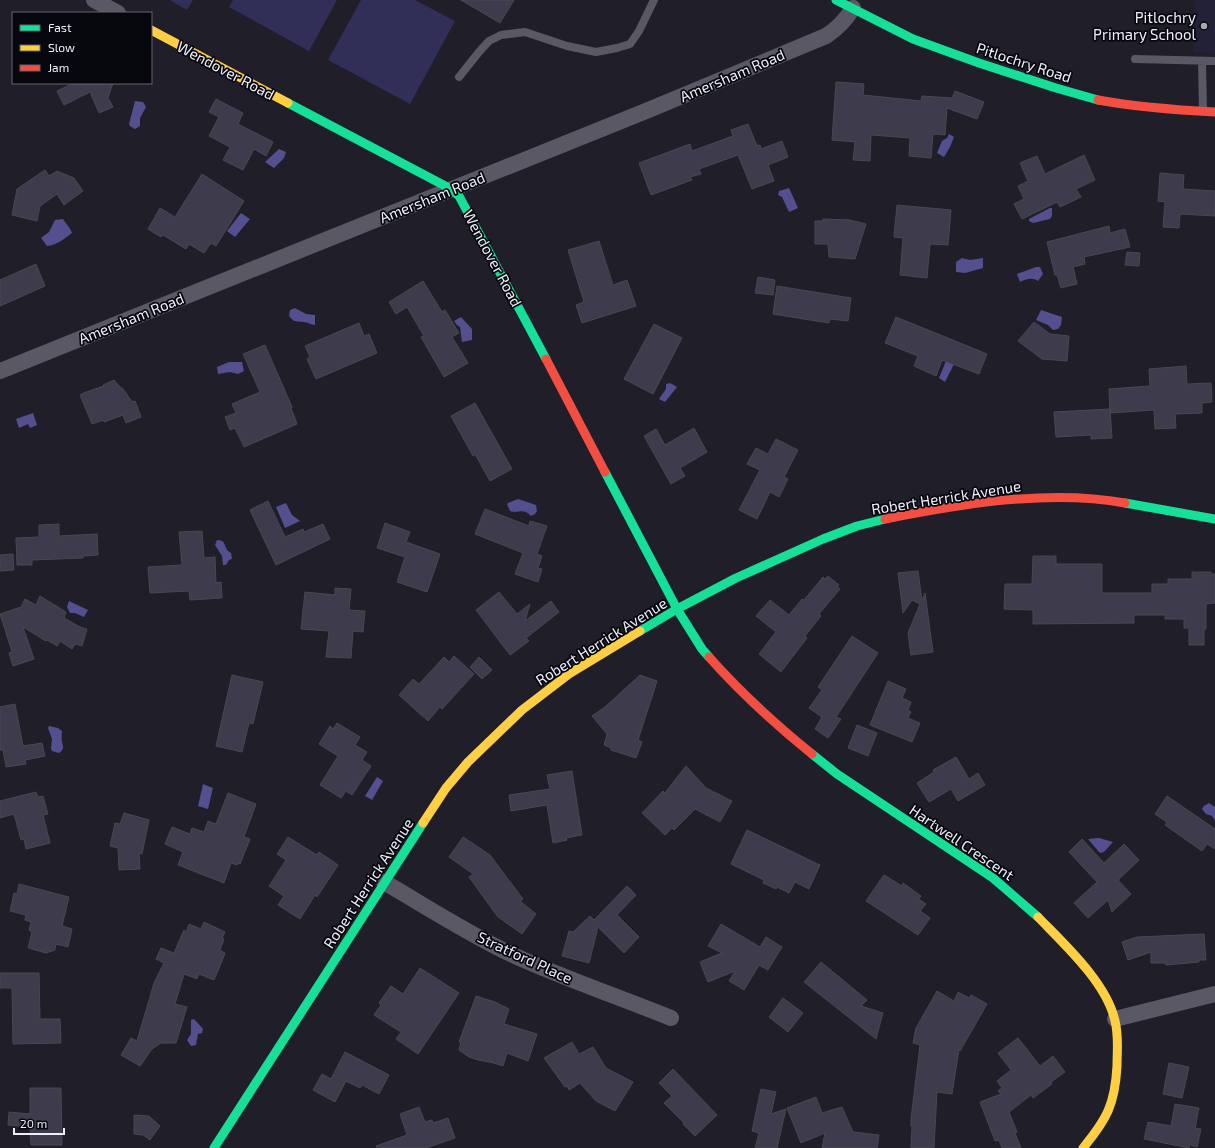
<svg xmlns="http://www.w3.org/2000/svg" width="1215" height="1148" viewBox="0 0 1215 1148" font-family="'Exo 2',sans-serif">
  <style>
    .built { fill: #222137 }
    .green { fill: #312e57 }
    .water { fill: #544f8f }
    .building { fill: #3d3b4c; stroke: #484850 }
    .lines { fill: none; stroke-linecap: round; stroke-linejoin: round }
    .lane { stroke: #595864; stroke-width: 8 }
    .street { stroke: #595864; stroke-width: 16 }
    .fast { stroke: #16e098; stroke-width: 9 }
    .slow { stroke: #ffcf43; stroke-width: 9 }
    .jam { stroke: #f24e42; stroke-width: 9 }
    .poi-dot { fill: #a7a6b2; stroke: #07070e; stroke-width: 1.5 }
    .labels { text-anchor: middle; dominant-baseline: central; stroke-width: 3.5; stroke-linejoin: round; paint-order: stroke }
    .poi-label { font-size: 15px; fill: #efeffc; stroke: #07070e; text-anchor: end }
    .street-label { font-size: 15px; fill: #efeffc; stroke: #07070e }
  </style>
  <rect width="100%" height="100%" fill="#201f29"/>
  <!-- built -->
  <path class="built" d="M1195,0H1215V53L1193,52Z"/>
  <!-- green -->
  <path class="green" d="M170,0H193L187,10Z
    M233,0H337L309,51L229,7Z
    M361,0H415L455,21L410,104L328,60Z"/>
  <!-- water -->
  <path class="water" d="M135,101L143,102L146,107L140,118V126L135,129L130,126L129,124Z
    M949,134L954,137L950,147L944,157L937,153L942,141L947,138Z
    M279,149L286,152L284,158L274,168L265,162Z
    M789,188L798,208L789,212L782,197L778,195L779,191Z
    M1050,208H1052V216L1050,219L1033,223L1029,221V219Z
    M241,213L250,219L235,237L227,231Z
    M63,219C66,224 70,227 72,233C64,239 57,245 47,246L41,238L49,232L55,220Z
    M962,258L970,260L983,258V268L965,273L956,272V262Z
    M1036,267H1040L1043,274L1038,281C1033,277 1025,279 1020,282L1017,274Z
    M295,308L306,314L315,315V325C313,325 311,324 308,323C299,320 296,325 289,316L290,310Z
    M1041,310L1062,317L1061,325L1058,329L1053,330L1048,325L1036,320Z
    M461,317L472,329V340L462,342L460,327L457,325L454,321Z
    M946,361L954,364L945,382L939,378Z
    M229,362H242L244,371L238,374L230,372L218,374L217,367Z
    M670,383L677,387L665,402L659,399L666,389V384Z
    M33,413L37,425L30,428L28,424L19,428L16,419Z
    M518,499L536,505L537,511L535,514L531,516C523,507 518,514 510,511L507,504L508,503Z
    M286,503L292,515L300,521L285,528L276,507Z
    M217,540C225,540 224,544 227,550L231,553L232,559L229,560L226,565H223L222,556L215,545Z
    M69,601L88,610L84,617L75,613H70L67,607Z
    M49,726L58,728L62,731C62,734 61,738 62,741C63,747 65,749 59,753L52,751L51,749L52,739L48,728Z
    M377,777L383,781L372,800L365,796Z
    M203,784L213,788C211,795 210,802 208,809L198,806Z
    M1209,803L1215,807V821L1212,816L1206,814L1202,809L1204,806Z
    M1099,838L1113,842L1104,852L1100,853L1088,839Z
    M194,1019L203,1029L202,1033L198,1034L196,1045L191,1046L187,1040L191,1034V1020Z"/>
  <!-- building -->
  <path class="building" d="M461,0H514L500,23Z
    M836,82L864,84L863,95L921,101L922,96L952,98L955,91L984,102L977,119L947,108L945,135L933,134L931,158L909,156L910,138L871,135L870,161L853,160L855,142L832,140Z
    M74,83H113L108,98L113,107L99,113L90,92L64,105L57,91Z
    M216,99L243,113L238,124L273,142L266,156L254,149L243,170L223,160L230,147L209,136L219,117L209,112Z
    M748,124L757,146L760,145L761,149L782,141L788,157L768,165L774,181L752,189L738,155L699,169L701,174L690,177L692,180L651,195L639,163L690,144L692,151L733,136L731,130Z
    M1084,155L1095,180L1076,189L1081,197L1060,207L1057,202L1022,219L1014,204L1024,199L1018,186L1028,181L1020,163L1037,156L1045,174Z
    M45,170L49,176L57,171L74,178L83,191L64,205L57,194L40,206L37,221L12,215L17,189Z
    M1160,173L1184,175L1183,189L1215,191V216L1180,214L1179,228L1163,227L1165,202L1158,201Z
    M202,174L244,201L216,246L211,243L204,253L189,244L186,249L163,235L161,237L148,229L160,208L175,217Z
    M897,205L951,210L948,245L930,244L927,278L900,275L903,238L894,237Z
    M823,219L850,220L866,224L855,259L829,257L828,244H815V221H823Z
    M1109,226L1110,233L1125,229L1130,247L1084,257L1085,264L1073,267L1077,284L1061,288L1057,275H1055L1047,242Z
    M599,241L613,285L627,280L636,306L582,323L576,305L584,302L568,250Z
    M1127,252L1140,253L1139,266L1125,265Z
    M36,264L45,286L0,306V280Z
    M758,277L775,280L773,295L755,293Z
    M423,281L442,312L445,310L459,333L452,337L468,363L444,377L421,337L424,336L407,307L396,314L389,302Z
    M777,286L851,298L848,321L830,319L829,323L773,314Z
    M896,317L987,354L979,374L942,360L936,376L914,366L918,356L885,343Z
    M1034,322L1050,334L1069,336L1067,361L1042,359L1018,341Z
    M359,323L364,336L369,334L377,353L316,379L307,359L310,357L305,346Z
    M654,324L682,338L653,394L624,379Z
    M265,345L292,407L291,408L297,424L244,447L235,428L230,430L225,417L236,413L232,404L260,392L243,354Z
    M1186,366L1187,384L1211,383L1212,402L1202,403V413L1175,414L1176,428L1155,429L1154,410L1110,413L1109,389L1150,386L1149,369Z
    M114,380L119,386L123,389L132,402L135,401L141,417L126,423L123,415L104,422L103,420L92,424L80,395L86,392L104,386L103,385Z
    M475,403L512,469L490,481L475,454L473,456L451,416Z
    M1110,409L1112,438L1091,439V435L1056,437L1054,412Z
    M694,428L707,452L680,468L685,476L671,484L644,436L656,429L665,445Z
    M776,439L798,450L784,477L788,479L779,497L770,492L757,519L739,510L760,470L747,464L756,448L768,454Z
    M268,501L285,537L303,529L304,532L323,524L330,539L276,565L250,510Z
    M485,509L529,526L530,521L547,526L537,554L542,556L538,568L542,569L538,582L515,574L523,553L475,534Z
    M385,523L410,532L406,542L440,554L427,592L397,582L405,557L377,548Z
    M59,524V536L97,534L98,555L83,556V558L32,560V565H17L16,538L39,537V525Z
    M202,531L204,558L215,557L216,583L221,582L222,598L190,600L189,591L150,593L148,567L182,565L179,532Z
    M13,554L14,570L0,571V555Z
    M1033,556H1056V564H1102V593H1152V584H1168V579H1192V572H1211V574H1215V603L1206,604V629H1204V645H1189V628H1184V619H1165V615H1134V623L1033,624V610L1004,609L1005,584H1032Z
    M918,571L922,601L925,593L933,652L911,655L908,633L920,604L912,600L903,613L898,573Z
    M828,576L839,585L837,587L840,589L819,614L821,616L805,636L807,638L781,672L759,654L776,632L756,616L770,600L789,615L802,599L804,600L823,577L825,579Z
    M335,588L351,589L349,610L365,611L363,632L353,631L351,658L326,657L329,631L301,629L305,592L335,595Z
    M499,592L517,614L530,604L525,621L551,601L559,612L526,638L529,641L510,655L476,610Z
    M40,596L66,612L64,618L80,627L87,629L82,646L75,644L72,649L60,641L57,646L47,640L46,641L23,627L34,659L13,666L9,653L12,652L0,614L21,607L25,599L36,605Z
    M852,636L878,653L836,717L841,719L828,738L815,729L822,717L809,708L822,690L818,687Z
    M454,656L474,674L442,709L440,707L428,721L399,695L413,679L419,684L444,657L449,662Z
    M479,657L492,670L482,679L470,667Z
    M232,675L263,682L253,724L249,723L242,752L216,746Z
    M640,675L657,681L638,740L642,742L636,758L611,750V748L604,745L607,734L592,716L605,707Z
    M888,681L906,689L902,698L911,702L908,710L911,712L908,718L920,723L912,742L870,725Z
    M15,704L23,746L42,743L45,756L25,760L26,764L6,767L3,750H0V707Z
    M337,723L360,737L355,745L367,752L362,760L371,766L352,795L346,791L341,798L320,785L338,756L319,744L330,726L333,729Z
    M857,725L877,733L868,756L848,748Z
    M956,757L969,779L978,773L985,785L958,801L951,789L929,802L917,783L934,772L933,770Z
    M686,766L706,788L732,801L720,822L695,809L674,830L672,828L665,835L642,813L663,791L665,793Z
    M572,771L582,835L566,838L567,840L553,843L547,805L511,811L509,795L550,789L547,775Z
    M36,792L38,797L43,796L48,814L43,815L50,843L26,849L24,839L21,840L14,814L0,818V801Z
    M228,793L256,804L244,837L250,839L240,864L238,863L237,865L231,863L224,883L178,865L183,852L165,844L172,827L190,834L192,828L204,832L208,821L216,824Z
    M1167,796L1215,829V849L1207,844L1202,851L1165,825L1167,822L1155,814Z
    M124,813L149,820L142,854L139,853L140,869L119,870L118,848L110,846L115,823L120,824Z
    M747,830L820,865L809,889L795,882L789,893L777,887L776,889L763,883L764,880L731,864Z
    M288,837L317,855L319,852L338,865L317,897L315,895L300,919L278,905L284,896L269,886L286,860L277,854Z
    M463,837L490,855L523,899L520,901L536,914L522,934L498,917L469,877L473,874L449,857Z
    M1082,839L1104,863L1124,844L1139,860L1118,880L1131,894L1112,912L1108,900L1088,918L1074,903L1097,882L1069,852Z
    M884,875L902,886L903,883L921,896L919,899L926,904L920,911L930,918L918,935L866,901Z
    M19,884L69,897L62,926L72,929L68,947L56,944L55,950L46,953L28,948L32,932L29,930L31,922L25,920L26,915L10,911L14,893L17,894Z
    M627,886L636,895L617,915L639,937L624,953L598,927L589,963L562,956L569,931L573,932L590,916L594,920Z
    M204,922L225,932L222,938L224,939L220,950L225,953L220,966L214,980L199,974L197,979L184,974L175,1004L187,1007L176,1043H161L152,1049L140,1066L121,1055L131,1038L137,1041L154,983L164,963L156,959L161,948L174,953L184,930L186,932L189,924L201,929Z
    M721,924L760,947L766,937L782,947L768,970L759,965L744,990L729,981L735,971L708,982L700,962L722,953L708,946Z
    M1204,934L1206,960H1199V962L1166,965L1165,963H1151V952L1128,960L1122,942L1137,937Z
    M821,962L867,1000L861,1006L883,1013L876,1039L804,982Z
    M420,968L459,993L418,1054L396,1039L401,1032L374,1015L381,1005L379,1003L391,986L403,994Z
    M0,973H39L40,1019H60L61,1043L13,1044L12,988H0Z
    M937,991L954,1001L958,992L969,998L971,995L987,1004L960,1051L959,1049L952,1094L937,1092L934,1148H911L912,1126H911V1119L920,1045L913,1043L916,1028Z
    M476,996L495,1002L509,1009L504,1024L537,1034L528,1061L507,1053L503,1066L494,1063L478,1060L469,1057L459,1050L461,1042H459Z
    M783,998L803,1013L788,1032L769,1017Z
    M1018,1038L1040,1066L1053,1056L1065,1072L1051,1082L1052,1084L1033,1098L1031,1095L1009,1112L1017,1132L1015,1133L1021,1148H1002L999,1140L995,1141L980,1102L1001,1094L998,1091L1002,1088L997,1081L1011,1070L998,1053Z
    M572,1042L579,1054L593,1047L606,1068L633,1082L615,1111L596,1101L580,1083L569,1090L567,1086L565,1087L544,1058Z
    M345,1052L389,1075L379,1094L362,1085L360,1088L346,1081L335,1102L313,1090L322,1074L331,1079Z
    M1169,1063L1189,1067L1182,1098L1163,1094Z
    M673,1069L717,1115L695,1136L683,1124L684,1123L664,1103L672,1096L659,1083Z
    M30,1088H61L62,1145H31L30,1127L8,1125L9,1112L30,1114Z
    M761,1089L776,1092L771,1114L786,1109L777,1148H755L759,1133L752,1131Z
    M816,1097L822,1113L842,1107L853,1132L879,1135L877,1148H822L825,1133L801,1143L787,1108Z
    M1175,1104L1199,1108L1195,1128L1201,1129L1197,1147L1190,1145L1189,1148L1144,1139L1148,1122L1171,1126Z
    M419,1107L425,1122L432,1120L433,1123L448,1118L455,1138L426,1148H377L376,1146L407,1135L400,1114Z
    M134,1115L149,1116L160,1126L150,1140L143,1135L134,1134Z"/>
  <g class="lines">
    <!-- lane -->
    <path class="lane" d="M1135,59L1215,61
      M1202,61L1203,111
      M459,77L479,52L489,41L501,35L525,32L567,46L596,52L617,48L630,44L639,31L654,0"/>
    <!-- street -->
    <path class="street" d="M94,0L118,13
      M0,371L646,111L826,36C838,28 846,20 853,8
      M384,882C427,907 470,935 515,956C566,979 619,997 671,1018
      M1115,1019L1215,994"/>
    <!-- fast -->
    <path class="fast" d="M836,0L913,39L979,63L1056,88L1098,100
      M288,103L451,189L459,196L546,359
      M605,472L677,609L702,649L709,657
      M1125,503L1215,519
      M640,631L677,609L736,578L823,539L857,526L885,519
      M812,754L837,774L993,878L1038,917
      M214,1148L423,823"/>
    <!-- slow -->
    <path class="slow" d="M151,30L288,103
      M423,823L446,788L468,762L522,710L569,674L640,631
      M1038,917C1064,944 1107,983 1115,1021C1119,1036 1117,1051 1117,1066C1115,1104 1107,1119 1083,1148"/>
    <!-- jam -->
    <path class="jam" d="M1098,100C1137,107 1175,110 1215,112
      M546,359L605,472
      M885,519C960,504 1049,489 1125,503
      M709,657C740,692 775,724 812,754"/>
  </g>
  <!-- markers -->
  <circle class="poi-dot" cx="1204" cy="26" r="4"/>
  <g class="labels">
    <!-- poi labels -->
    <g class="poi-label">
      <text x="1196" y="17">Pitlochry<tspan x="1196" dy="17">Primary School</tspan></text>
    </g>
    <!-- street labels -->
    <g class="street-label">
      <text transform="translate(1024 62) rotate(18)">Pitlochry Road</text>
      <text transform="translate(226 70) rotate(28)">Wendover Road</text>
      <text transform="translate(732 75) rotate(-23)">Amersham Road</text>
      <text transform="translate(432 197) rotate(-22)">Amersham Road</text>
      <text transform="translate(493 258) rotate(62)">Wendover Road</text>
      <text transform="translate(131 318) rotate(-22)">Amersham Road</text>
      <text transform="translate(946 497) rotate(-9)">Robert Herrick Avenue</text>
      <text transform="translate(601 641) rotate(-32)">Robert Herrick Avenue</text>
      <text transform="translate(962 842) rotate(34)">Hartwell Crescent</text>
      <text transform="translate(368 883) rotate(-57)">Robert Herrick Avenue</text>
      <text transform="translate(525 957) rotate(25)">Stratford Place</text>
    </g>
  </g>
  <!-- legend -->
  <rect x="12" y="12" width="140" height="72" fill="#07070e" stroke="#64646d"/>
  <rect x="20" y="25" width="20" height="6" fill="#16e098" stroke="#64646d"/>
  <text x="48" y="32" font-size="12" fill="#efeffc">Fast</text>
  <rect x="20" y="45" width="20" height="6" fill="#ffcf43" stroke="#64646d"/>
  <text x="48" y="52" font-size="12" fill="#efeffc">Slow</text>
  <rect x="20" y="65" width="20" height="6" fill="#f24e42" stroke="#64646d"/>
  <text x="48" y="72" font-size="12" fill="#efeffc">Jam</text>
  <!-- scale -->
  <path d="M14 1128v6h50v-6" fill="none" stroke="#efeffc" stroke-width="2"/>
  <text x="20" y="1128" font-size="12" fill="#efeffc" stroke="#07070e" stroke-width="3" paint-order="stroke">20 m</text>
</svg>
